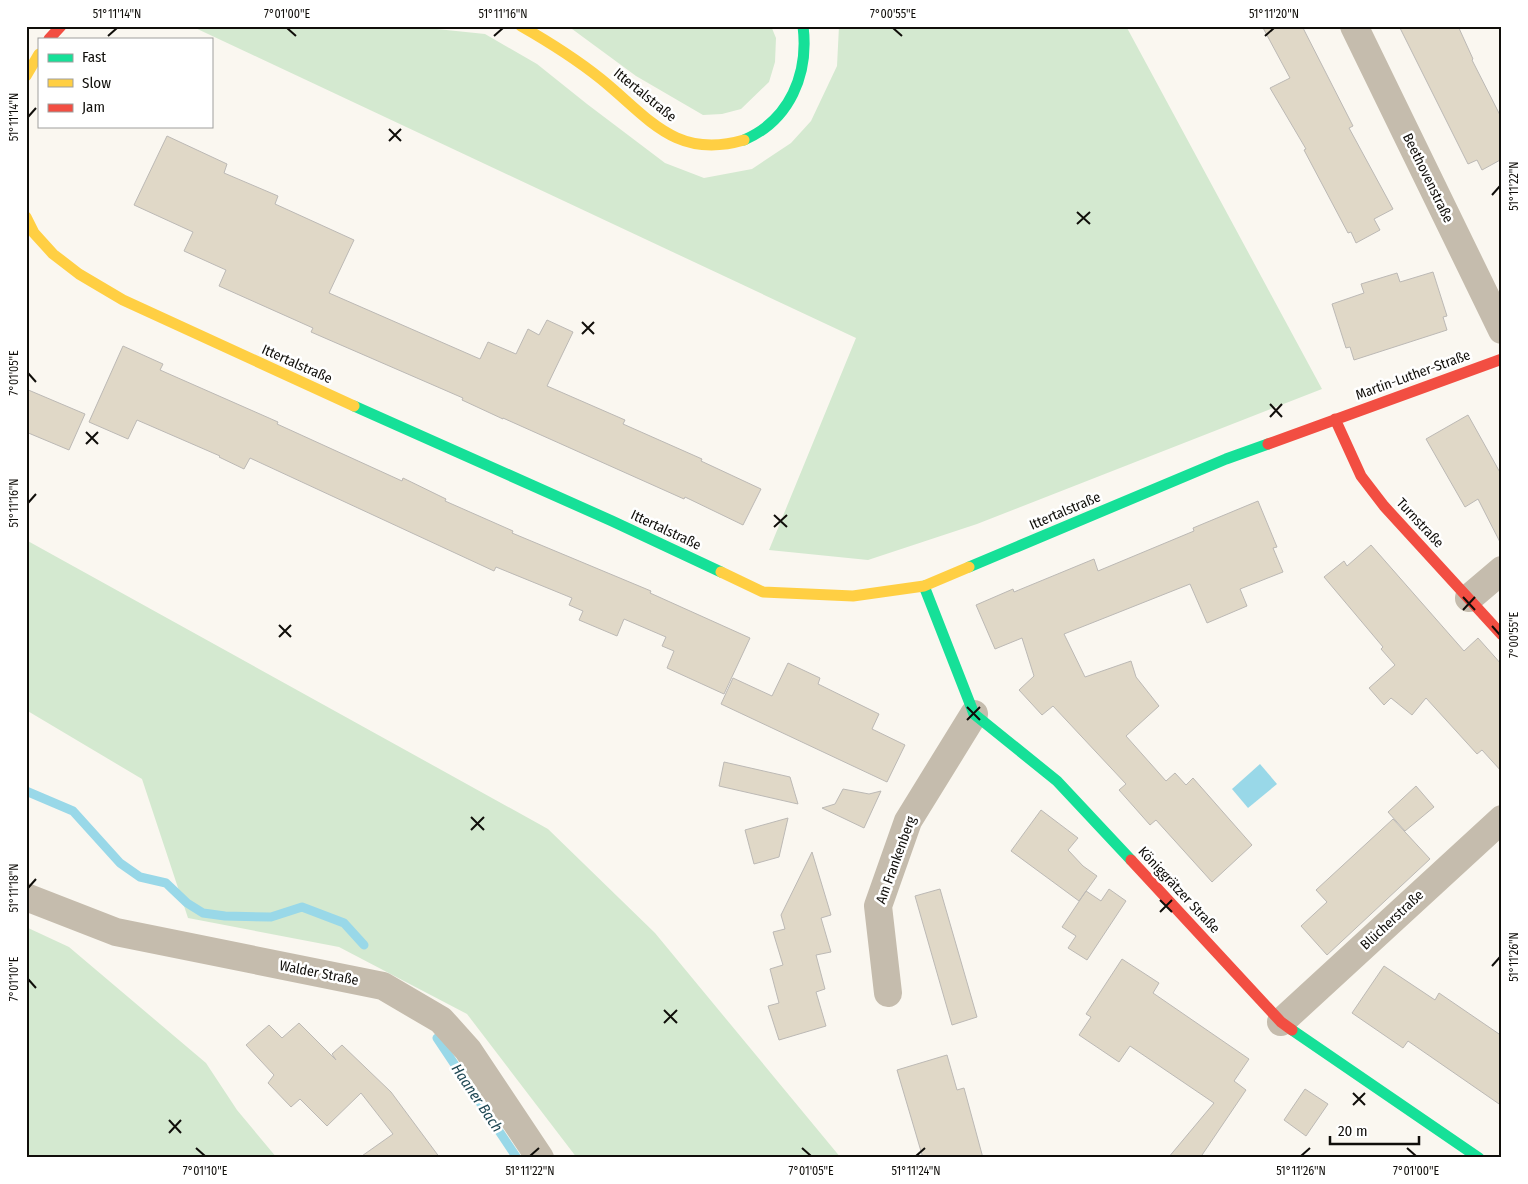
<svg xmlns="http://www.w3.org/2000/svg" width="1528" height="1184" viewBox="0 0 1528 1184" font-family="'Fira Sans Condensed',sans-serif">
  <style>
    .green { fill: #d4e9d0 }
    .water { fill: #99d8e8 }
    .lines { fill: none; stroke-linecap: round; stroke-linejoin: round }
    .stream { stroke: #99d8e8; stroke-width: 9 }
    .building { fill: #e0d8c7; stroke: #bcb9b5 }
    .street { stroke: #c5bcad; stroke-width: 28 }
    .fast { stroke: #16e098; stroke-width: 11 }
    .slow { stroke: #ffcf43; stroke-width: 11 }
    .jam { stroke: #f24e42; stroke-width: 11 }
    .ticks { fill: none; stroke: #100e0a; stroke-width: 2 }
    .labels { text-anchor: middle; dominant-baseline: central; stroke-width: 5; stroke-linejoin: round; paint-order: stroke }
    .street-label { font-size: 14px; fill: #100e0a; stroke: #fff }
    .water-label { font-size: 15px; font-style: italic; fill: #1f4854; stroke: #fff }
    .neatline { fill: none; stroke: #100e0a; stroke-width: 2 }
    .ticks-label { font-size: 12px; text-anchor: middle; fill: #100e0a }
  </style>
  <rect width="100%" height="100%" fill="#faf7f0"/>
  <!-- green -->
  <path class="green" d="M191,26H408L485,34L537,64L587,104L665,163L704,178L752,169L791,143L811,121L837,66L839,26H1126L1322,389L977,524L868,560L769,550L856,338Z
    M568,26H771L776,38L775,62L769,82L741,109L722,114L703,115L636,76Z
    M26,540L548,829L655,933L841,1158H577L467,1014L339,947L188,918L142,779L26,710Z
    M26,927L69,947L206,1063L237,1110L277,1158H26Z"/>
  <!-- water -->
  <path class="water" d="M1260,764L1277,784L1248,808L1232,789Z"/>
  <g class="lines">
    <!-- stream -->
    <path class="stream" d="M26,791L73,811L120,863L140,877L166,883L187,903L203,913L225,916L271,917L302,907L344,923L364,945
      M437,1038L517,1158"/>
  </g>
  <!-- building -->
  <path class="building" d="M1262,26H1302L1353,126L1349,128L1393,209L1374,219L1380,230L1356,243L1351,232L1348,233L1304,150L1306,149L1270,88L1290,78Z
    M1399,26H1458L1473,59L1472,60L1502,119V159L1482,170L1477,160L1468,164Z
    M167,136L227,164L224,173L278,196L275,204L354,240L329,293L480,359L488,342L516,354L528,329L539,335L547,320L573,332L547,386L625,420L623,424L702,459L701,461L761,489L743,525L685,497L684,499L503,418V419L462,400L463,398L311,332L313,328L219,286L226,270L184,251L193,232L134,205Z
    M1433,272L1447,316L1443,317L1447,330L1354,360L1350,347L1346,348L1332,304L1364,293L1361,284L1397,273L1400,282Z
    M123,346L163,364L160,370L278,422L277,424L402,481L403,478L446,499L445,501L513,531L512,533L651,591L650,593L750,638L724,694L667,668L674,651L662,646L666,637L624,619L617,636L579,620L583,611L569,605L572,598L496,567L494,571L250,458L244,469L219,457L220,456L137,420L128,439L89,422Z
    M26,389L85,414L69,450L26,432Z
    M1468,415L1502,476V546L1478,499L1465,507L1426,439Z
    M1258,501L1277,547L1273,548L1283,572L1240,589L1247,606L1207,623L1190,584L1064,634L1085,677L1131,661L1136,677L1159,706L1126,736L1166,781L1175,773L1186,785L1193,778L1252,845L1212,882L1156,820L1150,825L1119,790L1126,784L1053,706L1042,715L1019,690L1034,676L1022,638L995,649L976,605L1013,589L1014,592L1094,559L1098,571L1194,531L1193,528Z
    M1371,545L1464,651L1478,638L1502,665V772L1482,750L1477,754L1426,698L1412,715L1391,698L1384,705L1369,688L1395,665L1381,649L1383,647L1324,577L1344,561L1347,566Z
    M788,663L820,678L818,684L879,714L872,729L905,745L887,782L721,704L733,678L772,696Z
    M724,762L790,777L798,804L719,786Z
    M1416,786L1434,807L1405,831L1388,812Z
    M843,789L869,794L881,791L864,828L822,808L835,804Z
    M1041,810L1078,838L1068,850L1083,866L1097,876L1079,901L1011,851Z
    M788,818L779,857L754,864L745,830Z
    M1393,819L1430,859L1327,955L1301,926L1327,902L1316,890Z
    M812,852L831,915L821,918L831,952L816,955L825,989L816,992L826,1026L779,1040L768,1006L779,1003L770,969L783,965L773,932L785,929L781,915Z
    M940,889L977,1017L952,1025L915,896Z
    M1109,889L1126,901L1087,960L1068,948L1076,936L1062,927L1086,891L1101,901Z
    M1122,959L1159,983L1153,993L1249,1059L1234,1081L1246,1090L1200,1158H1168L1214,1103L1130,1046L1119,1062L1079,1035L1091,1017L1086,1014Z
    M1384,966L1435,1000L1439,993L1502,1036V1106L1408,1041L1403,1048L1352,1013Z
    M299,1023L336,1060L332,1054L342,1045L391,1092L440,1158H359L393,1134L361,1093L327,1126L300,1099L291,1107L268,1083L274,1075L246,1045L269,1025L282,1038Z
    M947,1055L957,1090L964,1088L983,1158H923L897,1070Z
    M1305,1089L1328,1104L1306,1136L1284,1120Z"/>
  <g class="lines">
    <!-- street -->
    <path class="street" d="M1354,26L1502,330
      M1469,598L1502,570
      M26,897L116,932L383,986L441,1020L468,1050L540,1158
      M888,993L878,906L908,821L974,714
      M1281,1022L1502,819"/>
    <!-- fast -->
    <path class="fast" d="M744,140C790,120 809,74 803,26
      M354,406L612,521L721,572
      M969,567L1226,459L1268,444
      M924,586L974,714L1057,781L1131,860
      M1292,1030L1479,1158"/>
    <!-- slow -->
    <path class="slow" d="M521,26C549,42 576,59 601,79C648,117 675,160 744,140
      M26,76L39,54
      M26,217L34,233L53,254L79,274L123,300L354,406
      M721,572L763,592L853,596L924,586L969,567"/>
    <!-- jam -->
    <path class="jam" d="M49,39L61,26
      M1335,419L1361,476L1384,506L1502,635
      M1268,444L1502,359
      M1131,860L1281,1022L1292,1030"/>
  </g>
  <!-- ticks -->
  <path class="ticks" d="M287,28L296,36M893,28L902,36M108,36L117,28M494,36L503,28M1265,36L1274,28M28,117L36,108M389,129L401,141M389,141L401,129M1492,195L1500,186M1077,212L1090,224M1077,224L1090,212M582,322L594,334M582,334L594,322M28,373L36,382M1270,404L1282,417M1270,417L1282,404M86,432L98,444M86,444L98,432M28,503L36,494M774,515L787,527M774,527L787,515M1463,597L1475,610M1463,610L1475,597M279,625L291,637M1492,626L1500,635M279,637L291,625M967,707L980,720M967,720L980,707M471,817L484,830M471,830L484,817M28,888L36,879M1160,900L1172,912M1160,912L1172,900M1492,966L1500,957M28,979L36,988M664,1010L677,1023M664,1023L677,1010M1353,1093L1365,1105M1353,1105L1365,1093M169,1120L181,1133M169,1133L181,1120M196,1148L205,1156M802,1148L811,1156M1407,1148L1416,1156M530,1156L539,1148M916,1156L925,1148M1301,1156L1310,1148"/>
  <g class="labels">
    <!-- street labels -->
    <g class="street-label">
      <text transform="translate(645 95) rotate(39)">Ittertalstraße</text>
      <text transform="translate(1428 178) rotate(64)">Beethovenstraße</text>
      <text transform="translate(297 364) rotate(24)">Ittertalstraße</text>
      <text transform="translate(1413 375) rotate(-20)">Martin-Luther-Straße</text>
      <text transform="translate(1065 511) rotate(-23)">Ittertalstraße</text>
      <text transform="translate(1420 523) rotate(47)">Turnstraße</text>
      <text transform="translate(666 530) rotate(25)">Ittertalstraße</text>
      <text transform="translate(896 860) rotate(-70)">Am Frankenberg</text>
      <text transform="translate(1179 890) rotate(47)">Königgrätzer Straße</text>
      <text transform="translate(1392 920) rotate(-43)">Blücherstraße</text>
      <text transform="translate(319 973) rotate(11)">Walder Straße</text>
    </g>
    <!-- water labels -->
    <g class="water-label">
      <text transform="translate(477 1098) rotate(56)">Haaner Bach</text>
    </g>
  </g>
  <!-- border -->
  <rect width="1528" height="1184" fill="none" stroke="#ffffff" stroke-width="55"/>
  <!-- legend -->
  <rect x="38" y="38" width="175" height="90" fill="#ffffff" stroke="#9f9f9d"/>
  <rect x="48" y="54" width="25" height="8" fill="#16e098" stroke="#9f9f9d"/>
  <text x="82" y="62" font-size="15" fill="#100e0a">Fast</text>
  <rect x="48" y="79" width="25" height="8" fill="#ffcf43" stroke="#9f9f9d"/>
  <text x="82" y="88" font-size="15" fill="#100e0a">Slow</text>
  <rect x="48" y="104" width="25" height="8" fill="#f24e42" stroke="#9f9f9d"/>
  <text x="82" y="112" font-size="15" fill="#100e0a">Jam</text>
  <!-- scale -->
  <path d="M1330 1136v8h89v-8" fill="none" stroke="#100e0a" stroke-width="2.5"/>
  <text x="1338" y="1136" font-size="15" fill="#100e0a" stroke="#ffffff" stroke-width="4" paint-order="stroke">20 m</text>
  <rect x="28" y="28" width="1472" height="1128" class="neatline"/>
  <g class="ticks-label">
    <text x="117" y="18">51°11'14"N</text>
    <text x="287" y="18">7°01'00"E</text>
    <text x="503" y="18">51°11'16"N</text>
    <text x="893" y="18">7°00'55"E</text>
    <text x="1274" y="18">51°11'20"N</text>
    <text transform="translate(14 117) rotate(-90)" y="4">51°11'14"N</text>
    <text transform="translate(1514 186) rotate(-90)" y="4">51°11'22"N</text>
    <text transform="translate(14 373) rotate(-90)" y="4">7°01'05"E</text>
    <text transform="translate(14 503) rotate(-90)" y="4">51°11'16"N</text>
    <text transform="translate(1514 635) rotate(-90)" y="4">7°00'55"E</text>
    <text transform="translate(14 888) rotate(-90)" y="4">51°11'18"N</text>
    <text transform="translate(1514 957) rotate(-90)" y="4">51°11'26"N</text>
    <text transform="translate(14 979) rotate(-90)" y="4">7°01'10"E</text>
    <text x="205" y="1175">7°01'10"E</text>
    <text x="530" y="1175">51°11'22"N</text>
    <text x="811" y="1175">7°01'05"E</text>
    <text x="916" y="1175">51°11'24"N</text>
    <text x="1301" y="1175">51°11'26"N</text>
    <text x="1416" y="1175">7°01'00"E</text>
  </g>
</svg>
